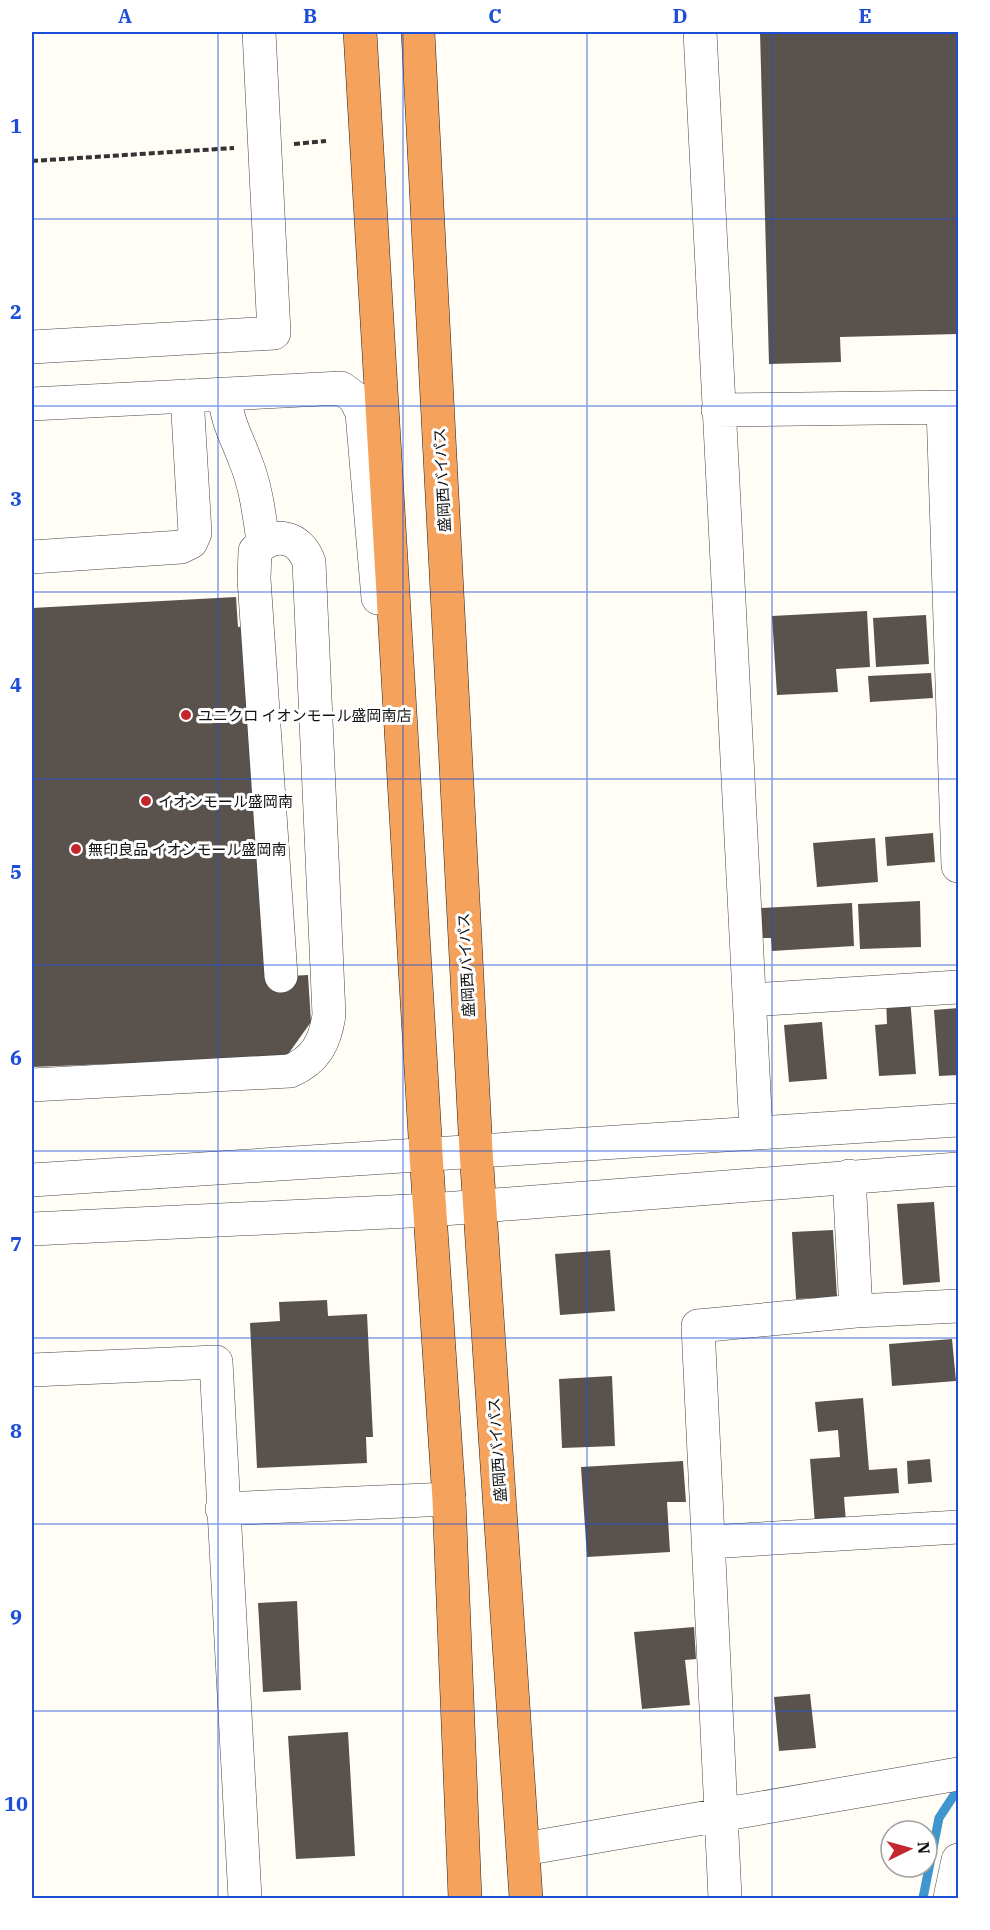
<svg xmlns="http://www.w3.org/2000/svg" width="990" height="1930" viewBox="0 0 990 1930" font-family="'IBM Plex Serif','Noto Sans JP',serif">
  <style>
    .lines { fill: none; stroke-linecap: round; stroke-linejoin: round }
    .stream { stroke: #3f96cf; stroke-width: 9 }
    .building { fill: #5a524d }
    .minor-casing { stroke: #444; stroke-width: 34 }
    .highway-casing { stroke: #222; stroke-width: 34 }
    .path { stroke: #333; stroke-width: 4; stroke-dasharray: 6 3; stroke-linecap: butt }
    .minor { stroke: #fff; stroke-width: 33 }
    .highway { stroke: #f5a25d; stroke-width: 33 }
    .grid { fill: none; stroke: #1d4ed8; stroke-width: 1.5; stroke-opacity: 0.55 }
    .poi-dot { fill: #c4262e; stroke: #fff; stroke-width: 2 }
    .labels { text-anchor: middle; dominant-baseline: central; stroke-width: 6; stroke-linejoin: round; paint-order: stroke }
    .street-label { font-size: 15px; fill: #111; stroke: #fff }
    .poi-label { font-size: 15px; fill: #111; stroke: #fff; text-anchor: start }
    .neatline { fill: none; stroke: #1d4ed8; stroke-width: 2 }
    .grid-label { font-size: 20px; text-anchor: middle; font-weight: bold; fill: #1d4ed8 }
  </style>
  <rect width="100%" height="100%" fill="#fffdf5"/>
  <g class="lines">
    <!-- stream -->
    <path class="stream" d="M923,1898L939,1818L958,1789"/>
  </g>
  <!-- building -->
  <path class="building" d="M760,32H958V334L840,337L841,362L769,364Z
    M236,597L238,627L251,626L270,977L308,975L311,1022L286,1057L32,1067V608Z
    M867,611L870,667L836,669L838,692L777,695L772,616Z
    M926,615L929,664L876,667L873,618Z
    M931,673L933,698L870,702L868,676Z
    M933,833L935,862L887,866L885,837Z
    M875,838L878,882L817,887L813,843Z
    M920,901L921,947L860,949L858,904Z
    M852,903L854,946L772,951L771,938H762L760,908Z
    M910,997L916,1074L879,1076L875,1025L887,1024L886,998Z
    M958,1008V1075L939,1076L934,1010Z
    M822,1022L827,1079L789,1082L784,1025Z
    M934,1202L940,1282L903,1285L897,1204Z
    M833,1230L837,1297L796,1299L792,1232Z
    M610,1250L615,1311L560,1315L555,1254Z
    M327,1300L328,1316L367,1314L373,1437H366L367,1463L257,1468L250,1323L280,1321L279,1302Z
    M952,1339L956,1381L892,1386L889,1344Z
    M612,1376L615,1446L562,1448L559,1379Z
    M863,1398L869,1470L897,1468L899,1493L844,1497L846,1522L815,1524L810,1459L840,1457L838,1430L818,1432L815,1402Z
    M930,1459L932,1482L908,1484L907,1461Z
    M683,1461L686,1502H667L670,1552L587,1557L581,1467Z
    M297,1601L301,1690L263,1692L258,1603Z
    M694,1627L696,1659L685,1660L690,1705L642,1709L634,1632Z
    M810,1694L816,1748L779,1751L774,1697Z
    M348,1732L355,1856L296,1859L288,1736Z"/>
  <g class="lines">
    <!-- minor casing -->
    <g class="minor-casing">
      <path id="minor" d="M700,32L756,1131
        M32,347L274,333L259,32
        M224,394C228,425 235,433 245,460C256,486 259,514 263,541
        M32,404L341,388L355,398L362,413L378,598
        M943,407L958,866
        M718,410L958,407
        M32,557L181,547L191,542L195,533L187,396
        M749,1000L958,987
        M32,1085L290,1071C316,1060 325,1042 329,1015L309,562C300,536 274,530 255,551L254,579L281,976
        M32,1180L958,1120
        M32,1229L430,1210L958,1169
        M856,1311L958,1306
        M32,1370L216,1362L245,1898
        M222,1509L449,1499
        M709,1542L958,1527
        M524,1849L958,1774
        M725,1898L698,1326L856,1311L849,1176
        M950,1898L958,1860"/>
    </g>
    <!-- highway casing -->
    <g class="highway-casing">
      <path id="highway" d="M360,32L426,1154L449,1499L465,1898
        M418,32L476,1151L526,1898"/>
    </g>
    <!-- path -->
    <path class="path" d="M294,144L326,141
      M32,161L234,148"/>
    <!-- minor -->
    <use href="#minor" class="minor"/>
    <!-- highway -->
    <use href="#highway" class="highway"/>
  </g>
  <!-- grid -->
  <path class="grid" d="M218,32V1898M403,32V1898M587,32V1898M772,32V1898M32,219H958M32,406H958M32,592H958M32,779H958M32,965H958M32,1151H958M32,1338H958M32,1524H958M32,1711H958"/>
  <!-- markers -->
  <g class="poi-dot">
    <circle cx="186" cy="715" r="6"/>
    <circle cx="146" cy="801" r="6"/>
    <circle cx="76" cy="849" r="6"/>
  </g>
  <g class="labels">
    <!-- street labels -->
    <g class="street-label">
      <text transform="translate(442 480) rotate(-93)">盛岡西バイパス</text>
      <text transform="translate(466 965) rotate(-93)">盛岡西バイパス</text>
      <text transform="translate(497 1450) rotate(-94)">盛岡西バイパス</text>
    </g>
    <!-- poi labels -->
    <g class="poi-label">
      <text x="198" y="715">ユニクロ イオンモール盛岡南店</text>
      <text x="158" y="801">イオンモール盛岡南</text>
      <text x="88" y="849">無印良品 イオンモール盛岡南</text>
    </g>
  </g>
  <!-- border -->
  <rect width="990" height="1930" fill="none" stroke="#ffffff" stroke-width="66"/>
  <!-- north arrow -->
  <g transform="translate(909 1849) rotate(85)"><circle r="28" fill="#ffffff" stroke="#a0a0a0" stroke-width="1.5"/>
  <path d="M0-4.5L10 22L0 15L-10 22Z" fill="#c4262e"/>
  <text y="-9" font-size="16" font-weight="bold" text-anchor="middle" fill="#111111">N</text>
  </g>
  <rect x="33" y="33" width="924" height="1864" class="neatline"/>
  <g class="grid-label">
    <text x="125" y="23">A</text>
    <text x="310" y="23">B</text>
    <text x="495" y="23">C</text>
    <text x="680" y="23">D</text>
    <text x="865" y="23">E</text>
    <text x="16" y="133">1</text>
    <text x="16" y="319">2</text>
    <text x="16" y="506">3</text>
    <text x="16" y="692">4</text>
    <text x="16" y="879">5</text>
    <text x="16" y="1065">6</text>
    <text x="16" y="1251">7</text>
    <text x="16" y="1438">8</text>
    <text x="16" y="1624">9</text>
    <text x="16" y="1811">10</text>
  </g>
</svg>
